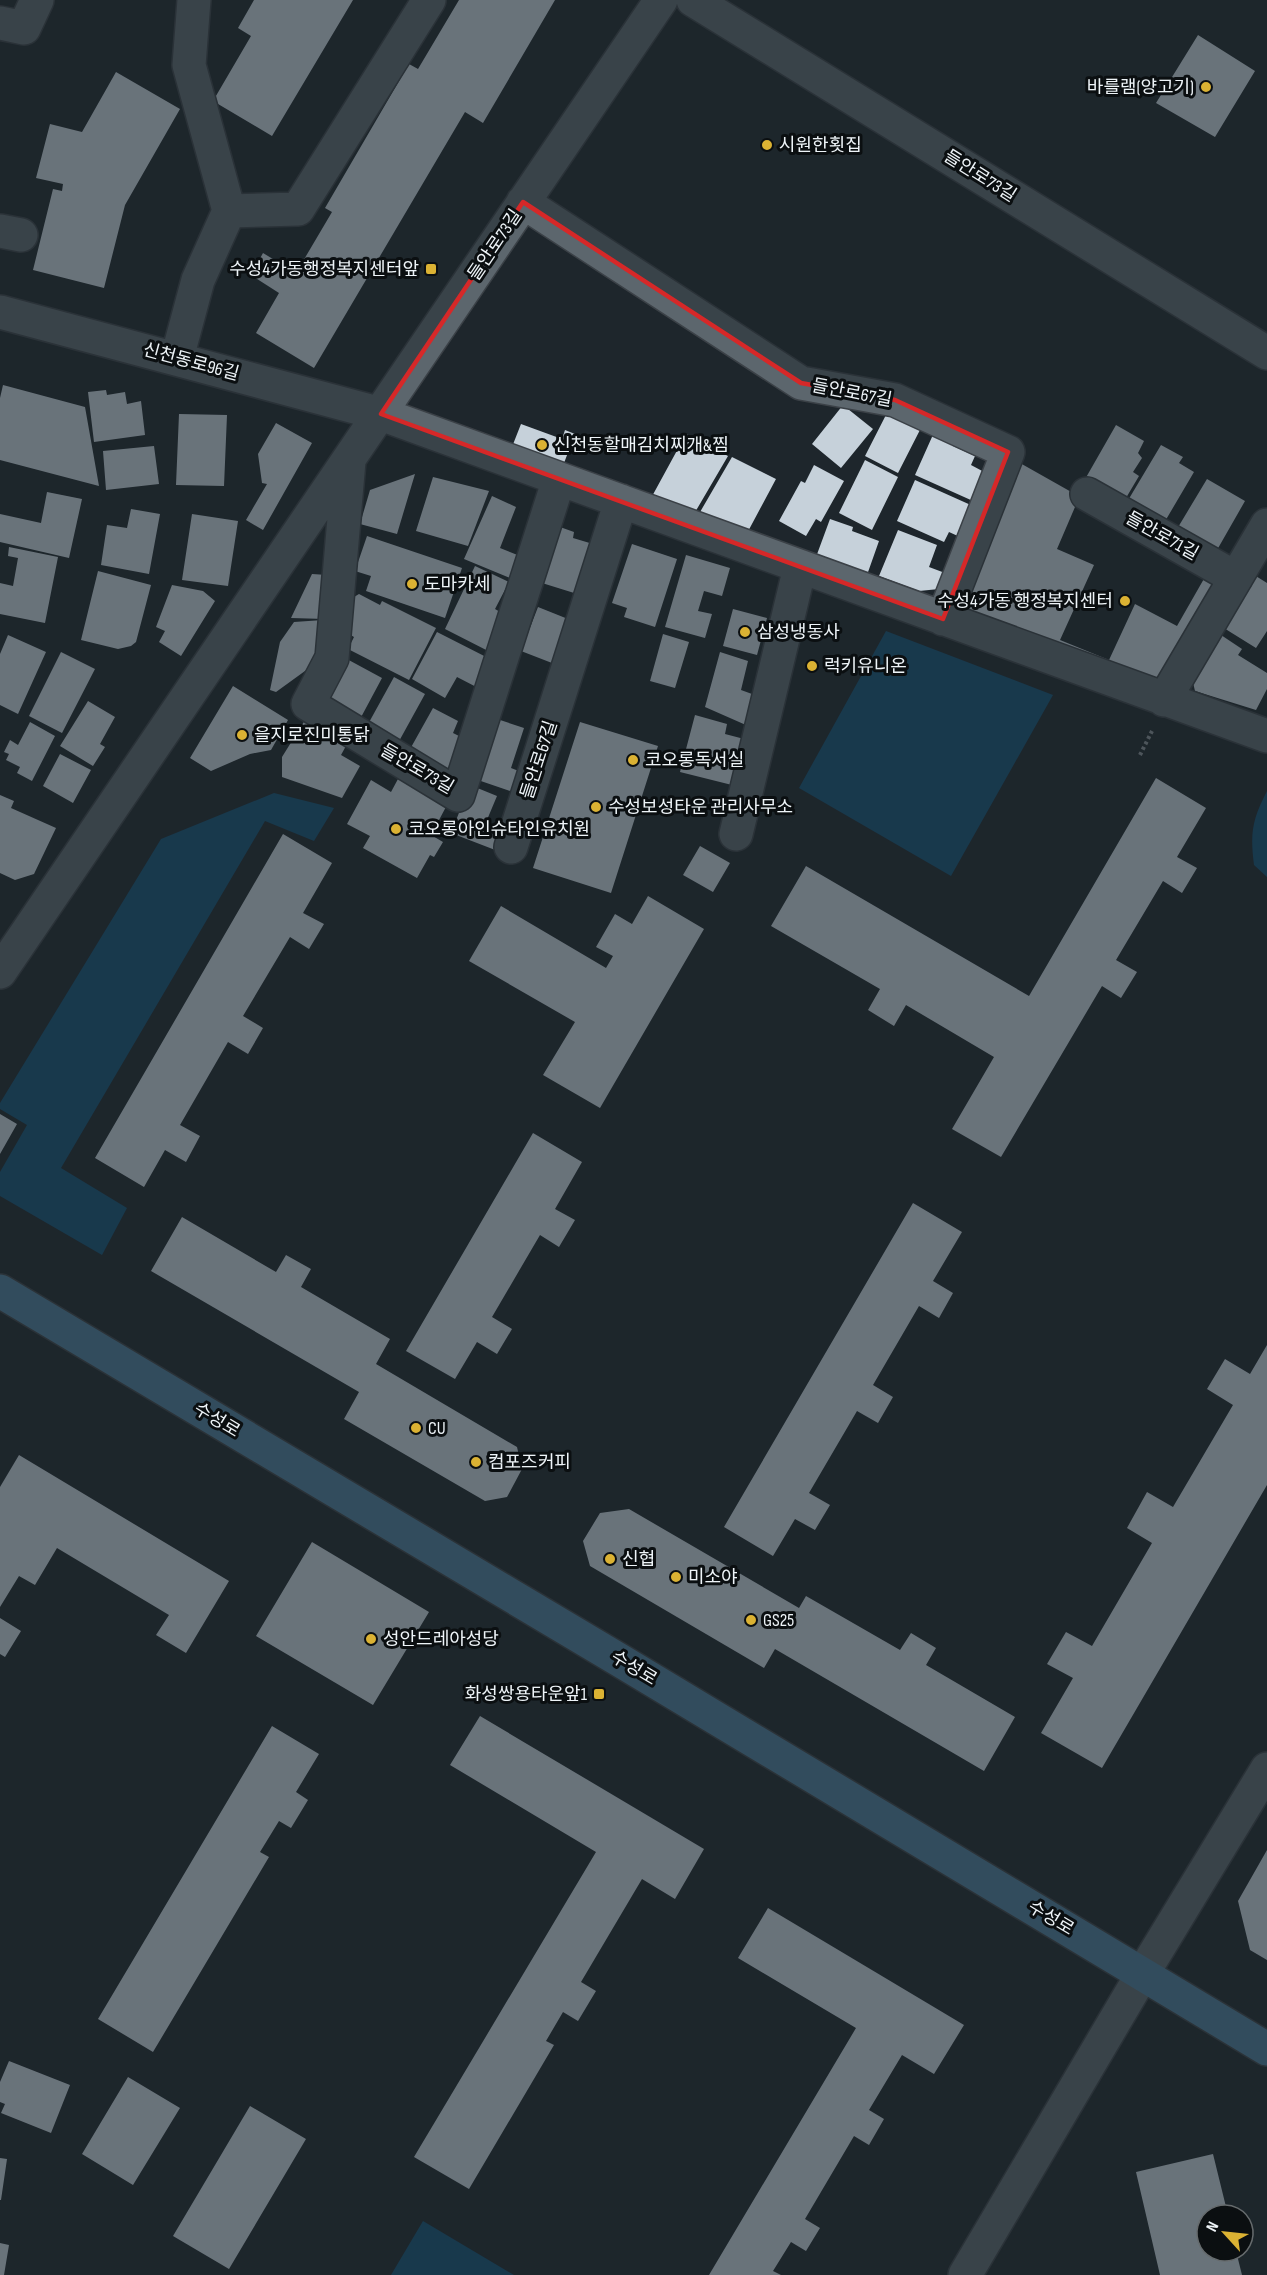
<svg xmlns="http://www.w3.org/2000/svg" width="1267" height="2275" viewBox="0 0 1267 2275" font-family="'Sofia Sans Condensed','Noto Sans KR',sans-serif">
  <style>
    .green { fill: #135074 }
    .building { fill: #c6d1da }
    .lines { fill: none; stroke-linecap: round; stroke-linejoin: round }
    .minor-casing { stroke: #3b4147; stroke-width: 36 }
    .major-casing { stroke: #3b4147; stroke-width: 36 }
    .path { stroke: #888f94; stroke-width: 4; stroke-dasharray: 3 3; stroke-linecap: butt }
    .minor { stroke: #5c666d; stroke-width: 33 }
    .major { stroke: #4d7b99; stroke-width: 33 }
    .marked { fill: none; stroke: #d62828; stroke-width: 4.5; stroke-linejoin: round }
    .poi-dot { fill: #dbb233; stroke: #0b0f11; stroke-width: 2 }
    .labels { text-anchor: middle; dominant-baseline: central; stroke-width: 6; stroke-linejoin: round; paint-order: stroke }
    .poi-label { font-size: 18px; fill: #eef4f8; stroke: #0b0f11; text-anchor: start }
    .street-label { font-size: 18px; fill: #eef4f8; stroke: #0b0f11 }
  </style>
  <rect width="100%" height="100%" fill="#1e262c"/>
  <!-- green -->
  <path class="green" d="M886,631L1053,695L951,876L799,788Z
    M1267,791V877L1254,865C1250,833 1252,820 1267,791Z
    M274,793L334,808L314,841L265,821L61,1168L127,1208L102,1255L0,1196V1172L27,1125L0,1109V1103L161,839Z
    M423,2221L514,2275H391Z"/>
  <!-- building -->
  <path class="building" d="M254,0H353L272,136L213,101L251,36L238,28Z
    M459,0H555L483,123L465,112L314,368L256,333L279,293L251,275L263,253L296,273L332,212L325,208L409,64L418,69Z
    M1198,35L1255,71L1215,137L1156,103Z
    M116,72L180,109L125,205L104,288L33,270L53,189L62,191L63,184L36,178L50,124L82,132Z
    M3,385L85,407L99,486L0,460V398Z
    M106,390L107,395L125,392L127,404L141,401L145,435L94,442L88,392Z
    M843,405L873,429L841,468L812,444Z
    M889,409L922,426L898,473L865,456Z
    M179,414L227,415L224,486L176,485Z
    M276,423L312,443L263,530L246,520L267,484L262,483L258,454Z
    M521,424L562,439L565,430L575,434L561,471L510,452Z
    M1116,425L1144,441L1138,453L1142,458L1133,472L1139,476L1123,503L1084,481Z
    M936,428L957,437L953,446L975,456L971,465L986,473L973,501L915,475Z
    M686,434L728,456L694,514L650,500Z
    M1161,445L1183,457L1179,463L1194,472L1164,523L1127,502Z
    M154,446L159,484L106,490L103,451Z
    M732,457L776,479L745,537L696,519Z
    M1011,458L1199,564L1078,500L1057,549L1094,565L1060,640L1109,660L1135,604L1177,626L1209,570L1226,579L1160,685L953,611Z
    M865,460L898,477L872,530L839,513Z
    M814,465L844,481L821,522L816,519L806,536L779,521L801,481L805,483Z
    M415,474L397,534L360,524L370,490Z
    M433,477L489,491L468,546L416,531Z
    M1207,479L1245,501L1213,557L1174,534Z
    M915,480L973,506L960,537L949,532L944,542L897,521Z
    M47,492L82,499L69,558L0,542V514L41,523Z
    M492,496L516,507L500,548L525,558L520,582L464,559Z
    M131,509L160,514L149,574L101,565L107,525L127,528Z
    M192,514L238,521L228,586L182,580Z
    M830,519L853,527L852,531L879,541L867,575L816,557Z
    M560,527L574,532L573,538L603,547L587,597L542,583Z
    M898,530L937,545L929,567L945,573L939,589L919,591L879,576Z
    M367,536L462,568L445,618L366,591L371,576L355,571Z
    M632,544L677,559L655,627L624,617L627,608L612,603Z
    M9,547L58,557L45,623L0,614V583L13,586L18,558L8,556Z
    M686,555L730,568L722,596L704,591L698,611L712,614L705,638L665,627Z
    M475,566L509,582L495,609L507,616L496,655L445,629Z
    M98,571L151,585L136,642L131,646L118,649L81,640Z
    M1251,573L1267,583V631L1256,648L1219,625Z
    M312,574L327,575L325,619L291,618Z
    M172,585L203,591L215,601L181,656L159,642L165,631L156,627Z
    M359,594L380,605L382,601L436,628L409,680L348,649L354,637L344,631L354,597Z
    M538,607L568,619L552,663L521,651Z
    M733,609L767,618L757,655L723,646Z
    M323,620L324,643L316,644V663L276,692L270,690L280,642L294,622Z
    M1215,631L1242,649L1238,655L1267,673V689L1256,710L1195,691L1191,674Z
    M437,632L496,662L486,692L457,677L445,698L412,679Z
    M663,634L689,642L675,688L650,681Z
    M8,635L46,652L18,714L0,705V654Z
    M61,652L95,669L62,733L29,716Z
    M720,652L748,661L741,690L752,694L761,658L772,661L755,729L705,707Z
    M345,658L382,678L359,721L321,701Z
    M394,677L425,694L398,743L367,726Z
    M233,686L288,720L271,750L250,754L211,771L190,758Z
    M88,701L115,717L100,744L105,747L93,766L60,746Z
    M433,708L458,721L453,733L471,742L459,778L409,751Z
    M310,712L352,735L341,755L360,766L342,798L282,777V757Z
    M695,715L727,724L725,734L748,740L736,786L680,772Z
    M494,718L524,728L511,768L529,775L522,795L472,778Z
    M30,722L55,736L32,781L17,773L20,767L6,760L9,754L4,752L10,740L18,745Z
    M580,722L658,746L611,893L533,868Z
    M60,754L91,770L73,803L43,786Z
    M1156,778L1206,808L1177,857L1197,868L1182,893L1163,881L1116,960L1137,972L1121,998L1102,986L1001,1157L952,1129L994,1057L906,1005L894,1026L868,1010L880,989L771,926L806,866L1029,996Z
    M398,779L447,805L431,835L443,842L434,857L430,855L417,878L363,848L370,836L347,824L371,780L391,792Z
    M470,785L497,796L484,827L509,837L503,853L451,833Z
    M0,795L14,801L11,808L56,828L34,874L15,880L0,873Z
    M283,834L332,863L303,913L324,924L309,949L290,937L243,1016L263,1028L248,1054L228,1042L180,1125L200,1136L186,1162L165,1150L144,1187L95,1158Z
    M700,846L730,863L713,892L683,875Z
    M648,896L704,929L600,1108L543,1075L575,1022L469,961L501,906L606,968L613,956L596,947L615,914L632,924Z
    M0,1114L17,1124L0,1154Z
    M533,1133L582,1162L555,1209L575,1220L559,1247L540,1235L492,1317L512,1329L497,1354L477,1342L455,1379L406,1351Z
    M913,1203L962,1232L933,1281L953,1293L939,1318L919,1306L873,1385L893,1397L878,1423L857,1411L809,1493L830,1505L815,1530L795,1519L773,1556L724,1527Z
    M182,1217L276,1272L286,1255L311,1269L301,1287L390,1339L376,1364L517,1447L522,1469L507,1497L485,1501L344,1419L359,1392L151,1271Z
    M1267,1345V1485L1102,1768L1041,1733L1073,1678L1047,1664L1066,1632L1092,1646L1152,1543L1127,1528L1147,1492L1173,1507L1233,1405L1207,1389L1225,1359L1250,1374Z
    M19,1455L229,1581L186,1653L156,1635L169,1615L57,1548L35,1585L19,1576L0,1607V1487Z
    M629,1509L799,1608L806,1596L900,1650L911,1633L936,1648L926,1665L1015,1717L984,1771L775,1649L764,1668L590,1566L583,1541L600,1513Z
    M312,1542L429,1612L373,1705L256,1636Z
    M0,1618L21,1631L5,1657L0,1654Z
    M480,1716L704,1849L675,1899L642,1879L581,1982L596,1991L578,2021L563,2012L546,2041L554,2045L469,2189L414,2157L596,1852L450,1765Z
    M272,1726L319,1754L296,1792L308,1800L291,1828L279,1821L260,1852L269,1857L153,2052L98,2019Z
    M1267,1850V1960L1250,1950L1238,1901Z
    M768,1908L964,2025L934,2074L902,2055L869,2110L884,2119L869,2145L854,2136L805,2219L820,2228L806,2251L791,2242L773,2271L781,2275H709L856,2028L738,1958Z
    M9,2061L70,2085L51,2133L1,2113L5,2104L0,2102V2082Z
    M128,2077L180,2108L133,2185L82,2154Z
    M250,2106L306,2139L229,2269L173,2236Z
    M1213,2154L1228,2215H1207V2251H1236L1242,2275H1160L1136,2172Z
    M0,2158L7,2159L1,2200H0Z
    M0,2243L9,2245L4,2275H0Z"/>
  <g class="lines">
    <!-- minor casing -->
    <g class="minor-casing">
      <path id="minor" d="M693,0L1267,353
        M0,23L24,28L37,0
        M523,202L801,383L895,400L1008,452L943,619
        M229,211L298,209L429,0
        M0,231L21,235
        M0,312L381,414L1267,736
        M177,358L198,280L229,211L189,65L194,0
        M349,461L332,658L308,704L458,795L559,479
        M1087,494L1236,578
        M1164,700L1267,525
        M736,834L800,567
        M511,847L621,501
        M0,972L661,0
        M965,2275L1143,1973L1267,1769"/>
    </g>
    <!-- major casing -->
    <g class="major-casing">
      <path id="major" d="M0,1291L621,1661L1267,2049"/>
    </g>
    <!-- path -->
    <path class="path" d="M1140,755L1152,731"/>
    <!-- minor -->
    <use href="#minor" class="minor"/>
    <!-- major -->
    <use href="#major" class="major"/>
  </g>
  <!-- marked area -->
  <path d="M0 0H1267V2275H0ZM523,202L801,383L895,400L1008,452L943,619L381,414Z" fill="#1e262c" fill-opacity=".55" fill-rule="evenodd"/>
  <path class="marked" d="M523,202L801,383L895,400L1008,452L943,619L381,414Z"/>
  <!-- markers -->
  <g class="poi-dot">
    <circle cx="1206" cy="87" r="6"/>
    <circle cx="767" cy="145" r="6"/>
    <rect x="425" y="263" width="12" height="12" rx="3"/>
    <circle cx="542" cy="445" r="6"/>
    <circle cx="412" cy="584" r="6"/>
    <circle cx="1125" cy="601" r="6"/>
    <circle cx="745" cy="632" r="6"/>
    <circle cx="812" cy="666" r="6"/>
    <circle cx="242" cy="735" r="6"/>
    <circle cx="633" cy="760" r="6"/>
    <circle cx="596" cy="807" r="6"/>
    <circle cx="396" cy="829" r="6"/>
    <circle cx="416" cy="1428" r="6"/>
    <circle cx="476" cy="1462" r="6"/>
    <circle cx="610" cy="1559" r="6"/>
    <circle cx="676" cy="1577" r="6"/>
    <circle cx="751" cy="1620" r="6"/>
    <circle cx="371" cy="1639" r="6"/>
    <rect x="593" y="1688" width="12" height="12" rx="3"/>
  </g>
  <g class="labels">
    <!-- poi labels -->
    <g class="poi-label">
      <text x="1194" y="87" text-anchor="end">바를램(양고기)</text>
      <text x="779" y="145">시원한횟집</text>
      <text x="419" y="269" text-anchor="end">수성4가동행정복지센터앞</text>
      <text x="554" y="445">신천동할매김치찌개&amp;찜</text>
      <text x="424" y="584">도마카세</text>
      <text x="1113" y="601" text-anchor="end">수성4가동 행정복지센터</text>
      <text x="757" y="632">삼성냉동사</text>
      <text x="824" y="666">럭키유니온</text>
      <text x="254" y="735">을지로진미통닭</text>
      <text x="645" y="760">코오롱독서실</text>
      <text x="608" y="807">수성보성타운 관리사무소</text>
      <text x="408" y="829">코오롱아인슈타인유치원</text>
      <text x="428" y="1428">CU</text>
      <text x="488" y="1462">컴포즈커피</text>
      <text x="622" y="1559">신협</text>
      <text x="688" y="1577">미소야</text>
      <text x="763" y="1620">GS25</text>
      <text x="383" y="1639">성안드레아성당</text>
      <text x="587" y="1694" text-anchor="end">화성쌍용타운앞1</text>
    </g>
    <!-- street labels -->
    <g class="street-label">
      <text transform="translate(980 176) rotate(32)">들안로73길</text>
      <text transform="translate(495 245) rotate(-56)">들안로73길</text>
      <text transform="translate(191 362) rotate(15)">신천동로96길</text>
      <text transform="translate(852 393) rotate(11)">들안로67길</text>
      <text transform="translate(1162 536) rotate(29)">들안로71길</text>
      <text transform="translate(539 760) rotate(-72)">들안로67길</text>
      <text transform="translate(417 769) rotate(30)">들안로73길</text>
      <text transform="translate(217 1420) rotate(31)">수성로</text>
      <text transform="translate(634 1668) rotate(31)">수성로</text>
      <text transform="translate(1051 1918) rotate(31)">수성로</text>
    </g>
  </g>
  <!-- north arrow -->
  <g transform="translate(1225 2233) rotate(297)"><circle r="28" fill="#0b0f11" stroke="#666b6d" stroke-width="1.5"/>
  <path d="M0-4.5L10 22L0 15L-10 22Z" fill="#dbb233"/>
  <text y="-9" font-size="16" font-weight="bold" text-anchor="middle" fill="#eef4f8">N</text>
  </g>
</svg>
